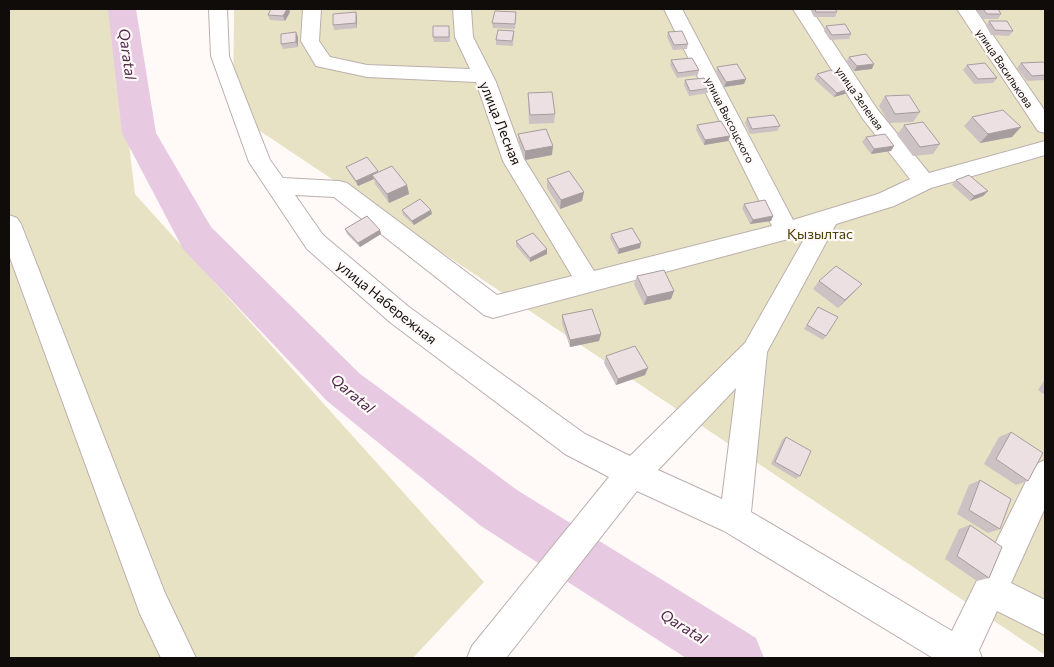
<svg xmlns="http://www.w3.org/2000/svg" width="1054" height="667" viewBox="0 0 1054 667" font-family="Commissioner,sans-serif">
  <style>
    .green { fill: #e8e2c4 }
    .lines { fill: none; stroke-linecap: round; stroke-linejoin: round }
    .river { fill: #e7c9e1; fill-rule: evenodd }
    .minor-casing { stroke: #bbafac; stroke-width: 2 }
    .minor { fill: #fff; fill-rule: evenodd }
    .wall { fill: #ccc1c3 }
    .shaded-wall { fill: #a69d9f }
    .building { fill: #ede0e3; stroke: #a69d9f }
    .labels { text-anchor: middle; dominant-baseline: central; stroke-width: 4.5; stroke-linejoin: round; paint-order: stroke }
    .far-street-label { font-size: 11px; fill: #0f0c0a; stroke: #fffaf8 }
    .street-label { font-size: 14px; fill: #0f0c0a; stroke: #fffaf8 }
    .park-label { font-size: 14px; fill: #4a4002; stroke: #fffaf8 }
    .water-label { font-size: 15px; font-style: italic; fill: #512a4b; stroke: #fffaf8 }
  </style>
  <rect width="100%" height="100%" fill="#fffaf8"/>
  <!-- green -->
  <path class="green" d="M9,9H113L135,194L484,582L413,658H9Z
    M234,9H1045V655L233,113Z"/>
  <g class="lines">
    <!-- river -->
    <path class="river" d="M108,9H136L156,133L211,227L359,373L517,490L756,638L764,658H686L481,526L327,401L183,249L122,133Z"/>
    <!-- minor casing -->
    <g class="minor-casing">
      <path id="minor" d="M209,9H227L229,56L270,160L283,178L339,181L347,183L497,295L572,276L503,161L476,82L367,77L316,66L301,41L303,9H321L319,41L330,57L367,65L470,69L455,37L453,9H471L473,37L496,82L524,159L594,271L772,226L664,9H682L793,220L878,194L910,179L863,119L793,9H811L877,109L929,173L1045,141V155L931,188L894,206L836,224L767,352L751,512L952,631L1034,465L1045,460V508L1011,583L1045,600V635L997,611L979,650L982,658H933L724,531L637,491L506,658H467L472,646L609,477L565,454L391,323L307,249L249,162L211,56ZM295,195L334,197L484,315L493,318L807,234L745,343L630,456L585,434L409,307L323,235ZM736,388L722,499L658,470Z
        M957,9H975L1045,111V133L1038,131Z
        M9,215L17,218L21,224L165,593L196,658H161L140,614L9,255Z"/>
    </g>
    <!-- minor -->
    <use href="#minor" class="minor"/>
  </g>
  <!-- wall -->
  <path class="wall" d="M271,9H289L290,12L285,21L270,20L268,15Z
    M810,9H835L837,12L835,17H814Z
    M976,9H998L1001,14L998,19H983Z
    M516,12L515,29L493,28L492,23Z
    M357,17V28L334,30L333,25Z
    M989,21L1013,31L1009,36L991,35L986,26Z
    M826,26L851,34L849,39L830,40L824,31Z
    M450,31V42H434L433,37Z
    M514,31L513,46L496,45V40Z
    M668,32L688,44L687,49L673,50L667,37Z
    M298,37V47L283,49L281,44Z
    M849,57L872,69L854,71L846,62Z
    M671,60L699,70L698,75L677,78L670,65Z
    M1021,63L1045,64V80L1027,81L1017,68Z
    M967,65L997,78L993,83L974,84L963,70Z
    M717,67L746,79L744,84L724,87L716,72Z
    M817,74L848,93L834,97L814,79Z
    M685,80L710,88L708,93L689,96L684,85Z
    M528,93L555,114L554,123L529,124Z
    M885,96L920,112L913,122L889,123L879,106Z
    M972,117L1021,127L1012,137L980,143L964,126Z
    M747,118L780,126L777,131L750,134L745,123Z
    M697,125L730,136L728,141L704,145L696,130Z
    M904,125L940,144L933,154L913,156L897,135Z
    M518,134L552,155L525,160L519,144Z
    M866,137L894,146L891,151L871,154L862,142Z
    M346,167L378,172L407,185L409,194L389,203L375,184L374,179L358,186L348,171Z
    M547,179L584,192L582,201L560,209L547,188Z
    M956,180L988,191L983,196L970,201L952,185Z
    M744,204L773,216L771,221L750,224L742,208Z
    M402,210L432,214L414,225L403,215Z
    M345,229L380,230L381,234L360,247L347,234Z
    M611,234L640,248L618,254L610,238Z
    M516,241L547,249V254L530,262L516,246Z
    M637,276L674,291L671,299L644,305L634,284Z
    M819,281L854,292L838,308L813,289Z
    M818,307L826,336L823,340L804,329Z
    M562,315L601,334L599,341L570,347L562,323Z
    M606,356L645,375L616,385L604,363Z
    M1045,379V395L1038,390Z
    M1011,432L1028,481L1016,485L984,464L999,437Z
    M786,437L800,476L796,479L771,464L782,440Z
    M980,480L1000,529L988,533L957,514L969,485Z
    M970,525L989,578L977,581L945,559L959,529Z
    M1045,585V595L1043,594Z"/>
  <!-- shaded-wall -->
  <path class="shaded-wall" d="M287,9H289L290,12L285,21L283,16Z
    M356,12L357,17V28L356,23Z
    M296,32L298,37V47L296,42Z
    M874,64L872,69L854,71L857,66Z
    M746,79L744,84L724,87L726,82Z
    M851,88L848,93L834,97L837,93Z
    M1021,127L1012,137L980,143L988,134Z
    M730,136L728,141L704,145L705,140Z
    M553,146L552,155L525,160V151Z
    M894,146L891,151L871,154L874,149Z
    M378,171L372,175L374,179L358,186L356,181Z
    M407,185L409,194L389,203L387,194Z
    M988,191L983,196L970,201L974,196Z
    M584,192L582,201L560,209L561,200Z
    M431,210L432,214L414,225L412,221Z
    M773,216L771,221L750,224L753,220Z
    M380,230L381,234L360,247L358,243Z
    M641,243L640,248L618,254L619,249Z
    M547,249V254L530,262V258Z
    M862,284L838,308L845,300Z
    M674,291L671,299L644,305L647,297Z
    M601,334L599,341L570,347V340Z
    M648,368L645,375L616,385L618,379Z"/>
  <!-- building -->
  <path class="building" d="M271,9H287L283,16L268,15Z
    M815,9H835L837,12H816Z
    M983,9H998L1001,14H987Z
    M495,11L516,12L515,24L492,23Z
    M356,12V23L333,25V14Z
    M989,21H1007L1013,31L995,30Z
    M845,24L851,34L832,35L826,26Z
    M433,26H449V37H433Z
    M498,30L514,31L512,41L496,40Z
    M682,31L688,44L674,45L668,32Z
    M296,32V42L281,44V34Z
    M866,54L874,64L857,66L849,57Z
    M692,58L699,70L678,73L671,60Z
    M1043,62L1045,64V75L1032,76L1021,63Z
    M985,63L997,78L978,79L967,65Z
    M737,64L746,79L726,82L717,67Z
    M831,70L851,88L837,93L817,74Z
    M704,78L710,88L690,91L685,80Z
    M552,92L555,114L530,115L528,93Z
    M909,95L920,112L895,114L885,96Z
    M1003,110L1021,127L988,134L972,117Z
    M774,115L780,126L752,129L747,118Z
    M721,121L730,136L705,140L697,125Z
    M923,122L940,144L920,147L904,125Z
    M546,129L553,146L525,151L518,134Z
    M885,134L894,146L874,149L866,137Z
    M367,157L378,171L356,181L346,167Z
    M392,166L407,185L387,194L372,175Z
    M569,171L584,192L561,200L547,179Z
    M969,175L988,191L974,196L956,180Z
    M420,199L431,210L412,221L402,210Z
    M765,200L773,216L753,220L744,204Z
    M367,216L380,230L358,243L345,229Z
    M632,228L641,243L619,249L611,234Z
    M533,233L547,249L530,258L516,241Z
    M836,266L862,284L845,300L819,281Z
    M664,270L674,291L647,297L637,276Z
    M818,307L838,317L826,336L807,325Z
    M592,309L601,334L570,340L562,315Z
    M635,346L648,368L618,379L606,356Z
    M1011,432L1043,453L1028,481L996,459Z
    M786,437L811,451L800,476L775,462Z
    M980,480L1011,499L1000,529L969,510Z
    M970,525L1002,547L989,578L957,556Z"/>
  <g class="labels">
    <!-- far-street labels -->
    <g class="far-street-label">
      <text transform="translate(1005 68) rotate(56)">улица Василькова</text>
      <text transform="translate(860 98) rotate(55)">улица Зеленая</text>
      <text transform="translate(730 120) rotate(63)">улица Высоцского</text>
    </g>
    <!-- street labels -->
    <g class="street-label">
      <text transform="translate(501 123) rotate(68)">улица Лесная</text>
      <text transform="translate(387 302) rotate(39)">улица Набережная</text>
    </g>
    <!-- park labels -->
    <g class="park-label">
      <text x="820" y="233">Қызылтас</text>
    </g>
    <!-- water labels -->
    <g class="water-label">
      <text transform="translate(128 54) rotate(82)">Qaratal</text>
      <text transform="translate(353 393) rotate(40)">Qaratal</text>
      <text transform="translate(684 626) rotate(32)">Qaratal</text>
    </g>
  </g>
  <!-- border -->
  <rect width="1054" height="667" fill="none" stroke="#0f0c0a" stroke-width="20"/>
</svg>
